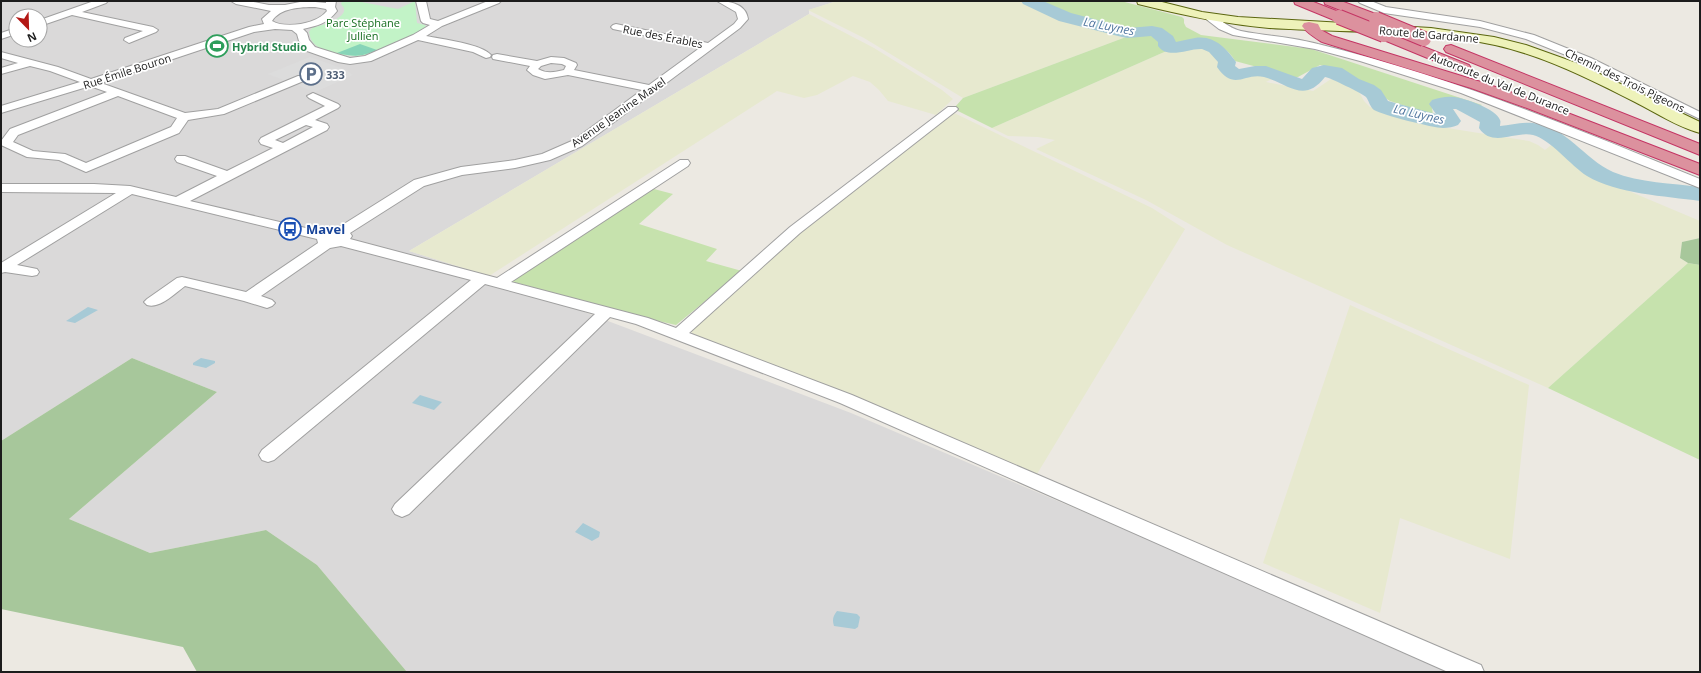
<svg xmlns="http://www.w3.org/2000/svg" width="1701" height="673" viewBox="0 0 1701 673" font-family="'Open Sans',sans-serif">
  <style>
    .residential { fill: #dad9d9; fill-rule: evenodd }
    .farmland { fill: #e7e9cf }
    .grass { fill: #c6e2ad }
    .forest { fill: #a7c79b }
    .park { fill: #c2f3c7 }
    .pitch { fill: #87d4b8 }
    .parking { fill: #dcdcdc }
    .water { fill: #a7cad6 }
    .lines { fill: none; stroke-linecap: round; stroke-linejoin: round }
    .river { fill: #a7cad6; fill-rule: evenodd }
    .street-casing { stroke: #a0a0a0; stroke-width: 2 }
    .secondary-casing { stroke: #5b660f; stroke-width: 2 }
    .highway-casing { stroke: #c43564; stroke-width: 2 }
    .street { fill: #fff; fill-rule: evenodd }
    .secondary { fill: #eef2ba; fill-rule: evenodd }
    .highway { fill: #dc919e; fill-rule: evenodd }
    .highway-bridge-casing { stroke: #c43564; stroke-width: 16; stroke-linecap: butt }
    .highway-bridge { stroke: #dc919e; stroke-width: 14 }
    .labels { text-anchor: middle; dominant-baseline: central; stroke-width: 3.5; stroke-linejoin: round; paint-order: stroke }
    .far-park-label { font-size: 11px; fill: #166d1f; stroke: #fff }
    .far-street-label { font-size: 11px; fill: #1c1c1c; stroke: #fff }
    .far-leisure-label { font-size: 11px; font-weight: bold; fill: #27864d; stroke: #fff; text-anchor: start }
    .far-service-label { font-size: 11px; font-weight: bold; fill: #4e5e75; stroke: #fff; text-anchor: start }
    .far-water-label { font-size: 12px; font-style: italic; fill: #5378a1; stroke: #fff }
    .transit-label { font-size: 13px; font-weight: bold; fill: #164399; stroke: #fff; text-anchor: start }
  </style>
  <rect width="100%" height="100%" fill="#ece9e2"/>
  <!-- residential -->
  <path class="residential" d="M1,1H837L809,10V14L409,251L489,276L851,413L1460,672H407L317,565L266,530L150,553L69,519L217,392L132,358L1,441ZM16,16H40V40H16Z"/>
  <!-- farmland -->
  <path class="farmland" d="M837,1H1027L1064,17L1125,33L1134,34L963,98L864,38L808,10Z
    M809,14L874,48L942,90L953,99L936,115L888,101L879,90L870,82L853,76L817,95L804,98L777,91L489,276L409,251Z
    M1194,44H1202L1216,49L1224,61L1223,69L1236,76H1245L1256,73L1270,74L1278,76L1266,82L1313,91L1331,79L1340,81L1359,92L1364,101L1370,107L1379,111L1422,124L1529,141L1538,145L1545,150L1555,142L1591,172L1600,176L1598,178L1700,221V238L1682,242L1680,258L1688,263L1548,388L1227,245L1146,200L1036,149L1055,140L1038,137L1008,136L992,128L1171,49Z
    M950,111L1152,208L1185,229L1034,479L707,341L692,333L691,328L695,323L827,209Z
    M1350,305L1529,385L1510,559L1400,518L1380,613L1263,563Z"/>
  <!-- grass -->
  <path class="grass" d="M1031,1H1121L1182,17L1184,19V23L1186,27L1201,35L1303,48L1305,47L1482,105L1477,108L1443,99L1431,101L1433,115L1390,101L1343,72L1320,65L1298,77H1294L1235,61C1227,45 1207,40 1191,43C1184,44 1177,48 1170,46L1169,40L1156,31L1130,32L1094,24L1066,16Z
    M1148,32L1156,33L1164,39L1165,47L1171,49L992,128L956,110L955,107L963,98L1134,34Z
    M649,189H654L673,194L639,224L717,249L706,261L742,271L676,325L619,312L518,283L514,286L512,282L513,280Z
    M1688,263L1700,265V460L1548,388Z"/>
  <!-- forest -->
  <path class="forest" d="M1700,238V265L1688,263L1680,258L1682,242Z
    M132,358L217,392L69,519L150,553L266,530L317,565L407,672H197L183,647L1,609V441Z"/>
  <!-- park -->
  <path class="park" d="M344,1H356L398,9L415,1L417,23L425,25L426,28L422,31L365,55C353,58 319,53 312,41C310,39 310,34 309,32L312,28C319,26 347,19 344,8C343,6 341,5 341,3Z"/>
  <!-- pitch -->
  <path class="pitch" d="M360,44L377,50C361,57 355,57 337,53Z"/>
  <!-- parking -->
  <path class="parking" d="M310,57L347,70L353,75L315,92L268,74Z"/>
  <!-- water -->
  <path class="water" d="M88,307L98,310L75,323L66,321Z
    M201,358L215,361V363L206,368L193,365V363Z
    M420,395L442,402L434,410L412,403Z
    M583,523L600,532L599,537L592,541L575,532Z
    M837,611L857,614L860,617L858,627L855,629L834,626C832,620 833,616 837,611Z"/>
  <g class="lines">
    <!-- river -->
    <path class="river" d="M1021,1H1043L1071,13L1128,28L1152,26L1162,28L1173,36L1176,42C1182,41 1188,39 1195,38C1214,35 1226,48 1236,62L1235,66L1239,69L1255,66H1266L1302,79L1312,68L1324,65L1342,68L1359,79L1374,85L1381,90L1388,101L1436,114L1429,104L1432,100C1439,98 1446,96 1454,97C1464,98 1497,109 1500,120C1501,122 1500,124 1500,126C1511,125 1522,122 1533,123C1566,126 1584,159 1613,172C1640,183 1672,183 1700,187V201C1665,196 1617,194 1587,176C1571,166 1550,139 1533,135C1515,131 1492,148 1479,128L1480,122L1456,109H1453L1461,121L1458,125C1454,127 1448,128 1443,128C1433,128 1383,115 1374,110C1370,107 1369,101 1366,97C1363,94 1329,77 1325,77C1304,104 1289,84 1264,77C1245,72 1234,92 1217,67L1218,62L1209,52L1202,49C1189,48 1168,60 1158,46V42L1151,36L1128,38L1122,37L1059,21L1023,4Z"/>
    <!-- street casing -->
    <g class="street-casing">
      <path id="street" d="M94,1H108L106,3L82,12L153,27L158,30L156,32L129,43L124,40L125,38L143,31L72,15L40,26V20Z
        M231,1H249L269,5H285L305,1L326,3V1H336L335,7L337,11C328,23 317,26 303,29L307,33L309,40L315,47L350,58L365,56L413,35L430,25L423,23L421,21L416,1H426L430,19L438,21L488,1H501L499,3L442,26L426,36C441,39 482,44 491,55L490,57L486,58L473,52L418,40L371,61L350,64L338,62L307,51L299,41L297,34L292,30L275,29L254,32L101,83L185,113L218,109L298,76H306L307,78L306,80L224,114L188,120L179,133L86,172L59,160L27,157L1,145V141L10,129L107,92L90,86L1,113V106L80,82L50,71L30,66L1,74V68L18,63L1,58V52L58,67L91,79L249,27L264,24L262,19L271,11L236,4ZM315,7L326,9L327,11C317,24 286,29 272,21C280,8 300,7 315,7ZM118,96L177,118L171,127L86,163L65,154L33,151L13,142L18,135Z
        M717,1C730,1 746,4 748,19L740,28L582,146L550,160L515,168L462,175L424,186L350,233L352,236L350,239L497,278L680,160H688L690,163L688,166L511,282L648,318L676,328L790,227L948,107H956L958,109L956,111L800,233L689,333L852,395L1481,665L1484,672H1448L840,403L636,324L610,317L409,514L402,517L395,514L392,509L395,504L595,314L485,284L274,460L268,462L262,460L259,455L262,450L471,280L341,246L330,248L261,296L272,300L275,303L272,306L267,308L244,301L185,286C174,294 160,309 147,305L144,302L147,299L177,278L182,277L246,292L318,243L317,239L132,194L17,265L37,269L39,272L37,275L32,276L5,272L1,273V263L116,193L1,192V184H94L130,186L176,197L217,176L177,162L175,159L177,156H185L227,171L273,148L261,144L259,141L261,138L325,106L309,98L307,96L313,93L338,104L340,106L338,108L315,120L327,124L329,127L327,130L190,201L323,232L336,229L414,180L461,167L515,160L542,154L574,140L642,90L568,75L545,79L533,75L527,70L530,66L493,59L492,57L493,55L497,54L537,61L551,57L564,58L576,63L577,65L574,70L649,85L701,47L613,29L611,27L613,25L616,24L708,43L734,24L738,19L736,12ZM551,63L562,64L566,66L564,70C555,72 547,74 538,69L541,66ZM306,125L313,127L283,143L275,140Z
        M1358,1H1371L1386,7L1480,21L1534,35L1591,58L1700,112V119L1583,62L1526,39L1480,27L1384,13L1360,3Z
        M1209,14C1219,17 1227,28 1241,31C1266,36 1293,37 1318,44C1450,76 1575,128 1700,179V188L1461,93L1360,61L1315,49L1233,35L1219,29L1206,19L1204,17L1206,15Z
        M16,28V34L1,39V33Z"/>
    </g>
    <!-- secondary casing -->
    <g class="secondary-casing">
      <path id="secondary" d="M1137,1H1158L1202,12L1238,17L1431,28L1494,37L1526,45L1579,64L1700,122V133C1677,127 1655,112 1635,102C1590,79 1544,56 1495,45C1421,29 1344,33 1269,28C1224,24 1182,15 1138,4Z"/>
    </g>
    <!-- highway casing -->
    <g class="highway-casing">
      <path id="highway" d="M1294,1H1311L1344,14L1346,17L1344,20H1334L1295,4Z
        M1324,1H1341L1381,16L1383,19L1381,22H1371L1325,4Z
        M1309,22L1318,24L1321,30L1332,36L1481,82L1539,102L1700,164V175L1527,108L1471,88L1322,42C1314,37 1307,33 1302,26L1304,23Z
        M1384,31L1469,65L1471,68L1469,71L1464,72L1459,71L1379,38L1377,35L1379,32Z
        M1451,45L1700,144V155L1446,52L1444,49L1446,46Z"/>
    </g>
    <!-- street -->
    <use href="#street" class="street"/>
    <!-- secondary -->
    <use href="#secondary" class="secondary"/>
    <!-- highway -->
    <use href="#highway" class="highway"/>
    <!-- highway-bridge casing -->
    <g class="highway-bridge-casing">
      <path id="highway-bridge" d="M1339,17L1384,35
        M1376,19L1424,39"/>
    </g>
    <!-- highway-bridge -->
    <use href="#highway-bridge" class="highway-bridge"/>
  </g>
  <!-- icons -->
  <defs>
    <g id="stadium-ring" transform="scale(1.15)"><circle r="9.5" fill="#fff" stroke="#2e9e5b" stroke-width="1.5"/><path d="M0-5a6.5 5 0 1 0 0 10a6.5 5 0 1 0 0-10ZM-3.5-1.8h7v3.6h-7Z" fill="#2e9e5b"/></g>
    <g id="parking-ring" transform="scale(1.15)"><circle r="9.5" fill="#fff" stroke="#5c6f8a" stroke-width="1.5"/><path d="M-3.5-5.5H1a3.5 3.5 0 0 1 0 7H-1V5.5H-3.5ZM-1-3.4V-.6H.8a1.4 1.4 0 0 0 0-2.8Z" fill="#5c6f8a"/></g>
    <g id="bus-ring" transform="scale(1.15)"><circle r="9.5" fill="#fff" stroke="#1a4fb4" stroke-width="1.5"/><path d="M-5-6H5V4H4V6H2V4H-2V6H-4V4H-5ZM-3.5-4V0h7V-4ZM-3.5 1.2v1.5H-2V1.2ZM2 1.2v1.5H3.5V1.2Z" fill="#1a4fb4"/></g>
  </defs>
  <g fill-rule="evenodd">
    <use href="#stadium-ring" x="217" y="46"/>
    <use href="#parking-ring" x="311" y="74"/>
    <use href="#bus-ring" x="290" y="229"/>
  </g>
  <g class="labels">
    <!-- far-park labels -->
    <g class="far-park-label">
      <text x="363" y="22">Parc Stéphane<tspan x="363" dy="13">Jullien</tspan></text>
    </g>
    <!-- far-street labels -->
    <g class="far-street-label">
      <text transform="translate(1429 34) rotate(5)">Route de Gardanne</text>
      <text transform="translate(663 36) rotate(11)">Rue des Érables</text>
      <text transform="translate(127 71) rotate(-18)">Rue Émile Bouron</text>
      <text transform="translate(1625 80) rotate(26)">Chemin des Trois Pigeons</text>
      <text transform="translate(1500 83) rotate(22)">Autoroute du Val de Durance</text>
      <text transform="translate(618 112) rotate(-35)">Avenue Jeanine Mavel</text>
    </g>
    <!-- far-leisure labels -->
    <g class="far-leisure-label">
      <text x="232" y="46">Hybrid Studio</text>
    </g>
    <!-- far-service labels -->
    <g class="far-service-label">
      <text x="326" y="74">333</text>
    </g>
    <!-- far-water labels -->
    <g class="far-water-label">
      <text transform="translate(1109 26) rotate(11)">La Luynes</text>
      <text transform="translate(1419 114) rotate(13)">La Luynes</text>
    </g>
    <!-- transit labels -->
    <g class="transit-label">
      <text x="306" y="229">Mavel</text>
    </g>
  </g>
  <!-- border -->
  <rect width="1701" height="673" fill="none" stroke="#1c1c1c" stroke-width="4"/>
  <!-- north arrow -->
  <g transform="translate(28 28) rotate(157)"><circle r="19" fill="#ffffff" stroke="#a4a4a4"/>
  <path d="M0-3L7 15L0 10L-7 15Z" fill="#b31714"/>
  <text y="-6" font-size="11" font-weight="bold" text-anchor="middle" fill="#1c1c1c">N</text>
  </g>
</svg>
